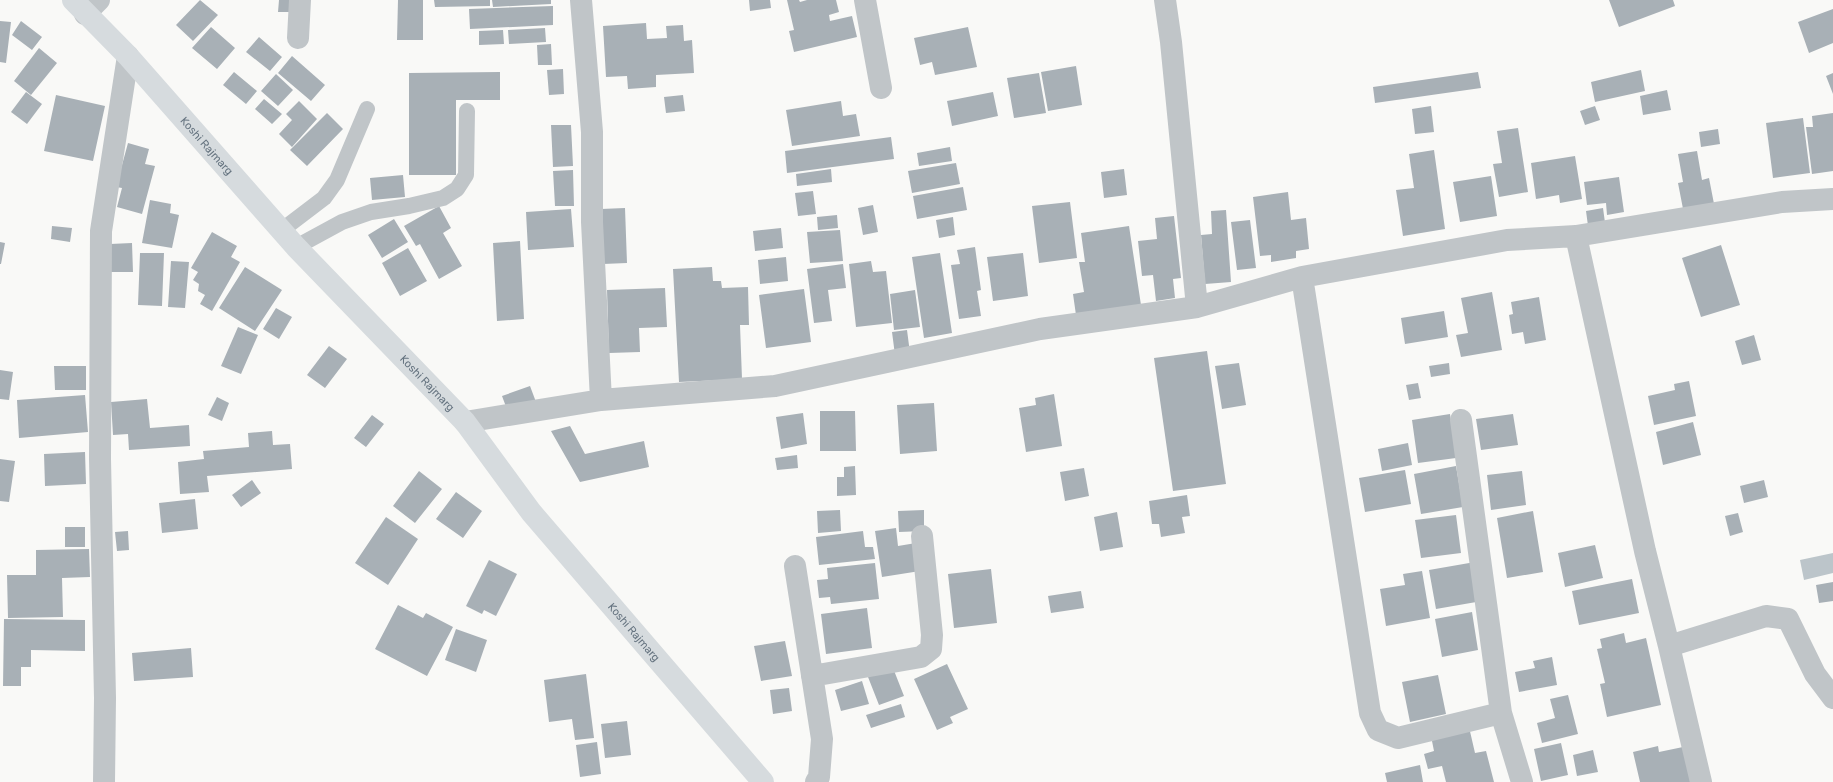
<svg xmlns="http://www.w3.org/2000/svg" width="1833" height="782" viewBox="0 0 1833 782" font-family="Rubik,sans-serif">
  <style>
    .water { fill: #bcc5ca }
    .building { fill: #a8b0b6 }
    .lines { fill: none; stroke-linecap: round; stroke-linejoin: round }
    .service { stroke: #c0c5c8; stroke-width: 16 }
    .minor { stroke: #c0c5c8; stroke-width: 22 }
    .primary { stroke: #d6dbde; stroke-width: 22 }
    .labels { text-anchor: middle; dominant-baseline: central; stroke-width: 4; stroke-linejoin: round; paint-order: stroke }
    .street-label { font-size: 11px; fill: #667480; stroke: #fff }
  </style>
  <rect width="100%" height="100%" fill="#f9f9f7"/>
  <!-- water -->
  <path class="water" d="M1833,553V573L1804,580L1800,560Z"/>
  <!-- building -->
  <path class="building" d="M200,0L218,15L193,41L176,25Z
    M279,0H293L292,12H278Z
    M398,0H423V40H397Z
    M434,0H490V6L435,7Z
    M492,0H551V4L493,7Z
    M749,0H770L771,8L750,11Z
    M787,0H799L800,2L807,0H836L839,12L829,15L830,21L852,16L857,37L794,52L789,31L794,30Z
    M1609,0H1673L1675,6L1619,27Z
    M553,6V25L470,29L469,9Z
    M1833,9V43L1809,53L1798,22Z
    M0,21L11,22L6,63L0,62Z
    M21,21L42,37L32,50L12,35Z
    M646,23L647,39L667,38L666,26L683,25L684,41L692,40L694,73L656,75V87L628,89L627,76L606,77L603,26Z
    M211,27L235,48L217,69L192,48Z
    M968,27L977,67L935,75L932,62L920,65L914,38Z
    M545,28L546,42L509,44L508,30Z
    M503,30L504,44L479,45V31Z
    M259,37L282,57L270,71L246,52Z
    M551,44L552,65H538L537,45Z
    M39,48L57,63L31,95L14,81Z
    M292,56L325,85L311,101L278,73Z
    M1076,66L1082,105L1048,111L1041,72Z
    M563,69L564,94L549,95L547,70Z
    M1641,70L1645,91L1595,102L1591,82Z
    M234,72L257,91L246,104L223,85Z
    M500,72V100H456V175H409V73Z
    M1478,72L1481,88L1375,103L1373,87Z
    M1039,73L1046,113L1014,118L1007,78Z
    M1833,73V94L1826,76Z
    M276,74L293,90L278,106L261,91Z
    M1667,90L1671,110L1643,115L1640,96Z
    M26,92L42,104L27,124L11,112Z
    M993,92L998,116L952,126L947,101Z
    M56,95L105,106L93,161L44,151Z
    M683,95L685,111L666,113L664,97Z
    M264,99L282,114L272,124L255,109Z
    M299,101L317,119L292,147L279,134L292,120L286,114Z
    M841,101L843,116L856,114L860,136L792,146L786,110Z
    M1431,106L1434,132L1415,134L1412,109Z
    M1595,106L1600,120L1585,125L1580,111Z
    M327,113L343,129L307,166L290,150Z
    M1833,113V171L1812,174L1806,127H1813L1812,116Z
    M1803,118L1810,173L1773,178L1766,123Z
    M551,125H571L573,166L553,167Z
    M1518,128L1528,192L1499,197L1493,164L1502,163L1497,131Z
    M1718,129L1720,144L1701,147L1699,132Z
    M891,137L894,159L787,173L785,151Z
    M128,143L149,149L145,164L155,166L142,214L117,207L122,188L116,187Z
    M950,147L952,161L919,166L917,153Z
    M1434,150L1445,229L1403,236L1396,190L1414,188L1409,154Z
    M1697,151L1702,180L1709,178L1715,209L1684,214L1678,183L1683,182L1678,154Z
    M1575,156L1582,199L1560,203L1559,195L1536,199L1531,163Z
    M956,163L960,184L912,193L908,171Z
    M831,169L832,182L797,186L796,174Z
    M1124,169L1127,195L1104,198L1101,172Z
    M573,170L574,206H555L553,171Z
    M403,175L405,197L372,200L370,178Z
    M1491,176L1497,216L1460,222L1453,182Z
    M1619,177L1624,212L1607,215L1606,203L1587,205L1584,182Z
    M963,187L967,210L917,219L913,196Z
    M813,191L816,214L798,216L795,193Z
    M1288,192L1291,220L1306,218L1309,249L1296,251V258L1271,262V255L1260,256L1253,197Z
    M150,200L171,204L170,213L179,215L172,248L142,243Z
    M1070,202L1077,258L1039,263L1032,206Z
    M873,205L878,232L863,235L858,208Z
    M439,206L451,228L443,233L462,266L439,279L420,244L416,246L404,226Z
    M625,208L627,263L603,264L601,209Z
    M1603,208L1606,230L1589,233L1586,211Z
    M571,209L574,247L528,250L526,212Z
    M1226,210L1231,282L1205,284L1201,235L1212,234L1211,211Z
    M837,215L838,228L818,230L817,217Z
    M1174,216L1181,278L1173,279L1175,298L1156,301L1153,275L1142,276L1138,241L1157,239L1155,218Z
    M953,217L955,235L939,238L936,220Z
    M394,219L408,242L382,258L368,235Z
    M1250,220L1256,268L1237,270L1231,222Z
    M52,226L72,228L70,242L51,239Z
    M1129,226L1141,305L1076,315L1073,294L1084,292L1079,262H1085L1081,233Z
    M781,228L783,248L755,251L753,231Z
    M840,230L843,261L810,263L807,232Z
    M212,232L237,246L231,257L240,262L212,311L200,304L205,295L198,291L199,284L193,280L198,272L191,268Z
    M520,241L524,319L497,321L493,243Z
    M0,242L5,243L1,264H0Z
    M132,243L133,272H111L110,244Z
    M1721,245L1740,305L1701,317L1682,258Z
    M975,247L981,290L977,291L981,316L959,319L951,265L960,264L957,250Z
    M408,248L427,281L400,296L382,263Z
    M140,253H164L162,306L138,305Z
    M940,253L952,333L924,338L912,257Z
    M1023,253L1028,296L993,301L987,257Z
    M786,257L788,281L760,284L758,260Z
    M171,261L189,262L185,308L168,307Z
    M871,261L873,272L886,271L892,323L856,327L849,264Z
    M843,264L846,288L828,290L832,321L814,323L807,269Z
    M245,267L282,290L255,331L219,308Z
    M712,267L713,281H721L722,288L748,287L749,325H740L742,379L679,382L673,269Z
    M665,288L667,327L639,328L640,352L609,353L607,290Z
    M804,289L811,342L766,348L759,295Z
    M915,290L920,327L894,330L890,294Z
    M1492,292L1502,350L1461,357L1456,335L1468,333L1461,298Z
    M1539,297L1546,340L1525,344L1523,332L1512,334L1509,315L1513,314L1511,302Z
    M276,308L292,317L279,339L263,329Z
    M1444,311L1448,337L1405,344L1401,318Z
    M238,327L258,335L241,374L221,366Z
    M907,330L910,353L895,355L892,332Z
    M1754,335L1761,360L1742,365L1735,341Z
    M329,346L347,359L325,388L307,375Z
    M1207,351L1226,484L1173,491L1154,358Z
    M1239,363L1246,405L1222,409L1215,366Z
    M1449,363L1450,374L1431,377L1429,366Z
    M54,366H86V390H55Z
    M0,370L13,372L9,400L0,399Z
    M1689,381L1696,416L1654,425L1648,396L1675,390L1674,384Z
    M1418,383L1421,398L1409,400L1406,385Z
    M530,386L536,402L508,412L502,396Z
    M1054,394L1062,446L1026,452L1019,408L1036,405L1035,398Z
    M85,395L88,432L19,438L17,400Z
    M217,397L229,403L222,421L208,415Z
    M147,399L150,428L189,425L190,446L129,450L128,434L113,435L111,402Z
    M934,403L937,451L900,454L897,405Z
    M820,411H855L856,451H820Z
    M803,413L807,444L781,449L776,417Z
    M1450,414L1456,458L1418,463L1412,420Z
    M1513,414L1518,445L1481,450L1476,419Z
    M372,415L384,424L366,447L354,438Z
    M1693,422L1701,455L1663,465L1656,432Z
    M570,426L585,454L644,441L649,467L580,482L551,431Z
    M272,431L273,445L290,444L292,469L207,476L209,492L180,494L178,462L204,459L203,451L249,447L248,433Z
    M1408,443L1412,465L1382,471L1378,449Z
    M85,452L86,484L45,486L44,454Z
    M797,455L798,468L777,470L775,458Z
    M0,459L15,461L9,502L0,501Z
    M855,466L856,495L837,496V477H844V467Z
    M1456,466L1463,507L1421,514L1414,474Z
    M1084,468L1089,496L1065,501L1060,472Z
    M1405,470L1411,504L1365,512L1359,478Z
    M419,471L442,489L415,523L393,506Z
    M1522,471L1526,505L1491,510L1487,475Z
    M252,480L261,493L241,507L232,495Z
    M1764,480L1768,497L1744,503L1740,486Z
    M456,492L482,511L463,538L436,519Z
    M1187,495L1190,516L1182,517L1185,533L1161,537L1159,524H1152L1149,501Z
    M195,499L198,529L162,533L159,503Z
    M840,510L841,531L818,533L817,511Z
    M924,510V531L899,532L898,511Z
    M1533,511L1543,572L1507,578L1497,518Z
    M1117,512L1123,547L1100,551L1094,517Z
    M1738,513L1743,532L1730,536L1725,516Z
    M1456,515L1461,553L1421,558L1415,520Z
    M386,517L418,539L388,585L355,563Z
    M65,527H85V547H65Z
    M896,528L898,546L916,543L920,571L882,577L875,531Z
    M128,531L129,550L117,551L115,532Z
    M863,531L865,547H873L875,559L819,565L816,537Z
    M1595,545L1603,578L1565,587L1558,553Z
    M89,549L90,577L62,578L63,617L8,618L7,575H36V550Z
    M489,560L517,574L496,616L484,610L482,614L466,606Z
    M1475,562L1482,601L1436,609L1429,570Z
    M875,563L879,599L831,604L830,597L819,598L817,580L828,579L827,568Z
    M991,569L997,623L954,628L948,574Z
    M1422,571L1430,618L1386,626L1380,589L1405,585L1403,574Z
    M1632,579L1639,613L1579,625L1572,591Z
    M1833,582V601L1819,603L1816,585Z
    M1081,591L1084,608L1051,613L1048,596Z
    M398,605L423,618L426,613L453,627L427,676L375,649Z
    M867,608L872,648L826,654L821,614Z
    M1472,612L1478,650L1442,657L1435,619Z
    M4,619L85,620V651L31,650V667H21V686H3Z
    M456,629L487,640L476,672L445,660Z
    M1624,633L1626,643L1646,638L1661,705L1607,717L1600,684L1605,683L1597,649L1602,648L1600,639Z
    M785,641L792,676L761,681L754,646Z
    M191,648L193,677L134,681L132,653Z
    M1552,657L1557,685L1519,692L1515,672L1535,668L1533,661Z
    M947,664L968,709L950,717L953,723L937,730L914,679Z
    M893,668L904,696L879,705L868,677Z
    M586,674L594,738L575,740L572,719L549,722L544,680Z
    M1438,675L1446,714L1410,722L1402,682Z
    M862,681L869,704L841,711L835,690Z
    M789,688L792,711L773,714L770,690Z
    M1568,695L1578,734L1542,743L1537,723L1555,718L1550,699Z
    M901,704L905,717L871,728L866,715Z
    M627,721L631,755L605,758L601,724Z
    M1469,727L1475,753L1486,751L1494,782H1446L1442,766L1428,769L1424,754L1434,751L1431,736Z
    M597,742L601,774L580,777L576,745Z
    M1561,743L1568,775L1541,781L1534,749Z
    M1658,746L1659,752L1683,747L1691,782H1640L1633,752Z
    M1593,750L1598,772L1577,776L1573,755Z
    M1420,765L1423,782H1387L1385,773Z"/>
  <g class="lines">
    <!-- service -->
    <path class="service" d="M282,230L324,198L337,180L367,109
      M296,247L342,222L371,212L409,206L443,198L457,189L466,175L467,111"/>
    <!-- minor -->
    <path class="minor" d="M581,0L592,132V222L601,400
      M865,0L881,88
      M1165,0L1171,42L1197,307
      M85,14L99,0
      M298,38L300,0
      M1576,236L1645,551L1669,646L1701,782
      M1302,277L1370,713L1378,730L1398,738L1501,713
      M1461,420L1501,713L1522,782
      M465,422L601,400L775,386L1040,329L1197,307L1302,277L1507,240L1576,236L1782,202L1833,199
      M795,566L822,739L819,777L816,782
      M1669,646L1766,616L1788,619L1815,674L1833,698
      M812,676L921,657L931,649L932,635L922,536
      M104,782L105,698L100,459L101,231L128,56"/>
    <!-- primary -->
    <path class="primary" id="s1" d="M73,0L128,56L296,247L465,422L531,512L763,782"/>
  </g>
  <g class="labels">
    <!-- street labels -->
    <g class="street-label">
      <text stroke="none"><textPath href="#s1" startOffset="198">Koshi Rajmarg</textPath></text>
      <text stroke="none"><textPath href="#s1" startOffset="522">Koshi Rajmarg</textPath></text>
      <text stroke="none"><textPath href="#s1" startOffset="846">Koshi Rajmarg</textPath></text>
    </g>
  </g>
</svg>
